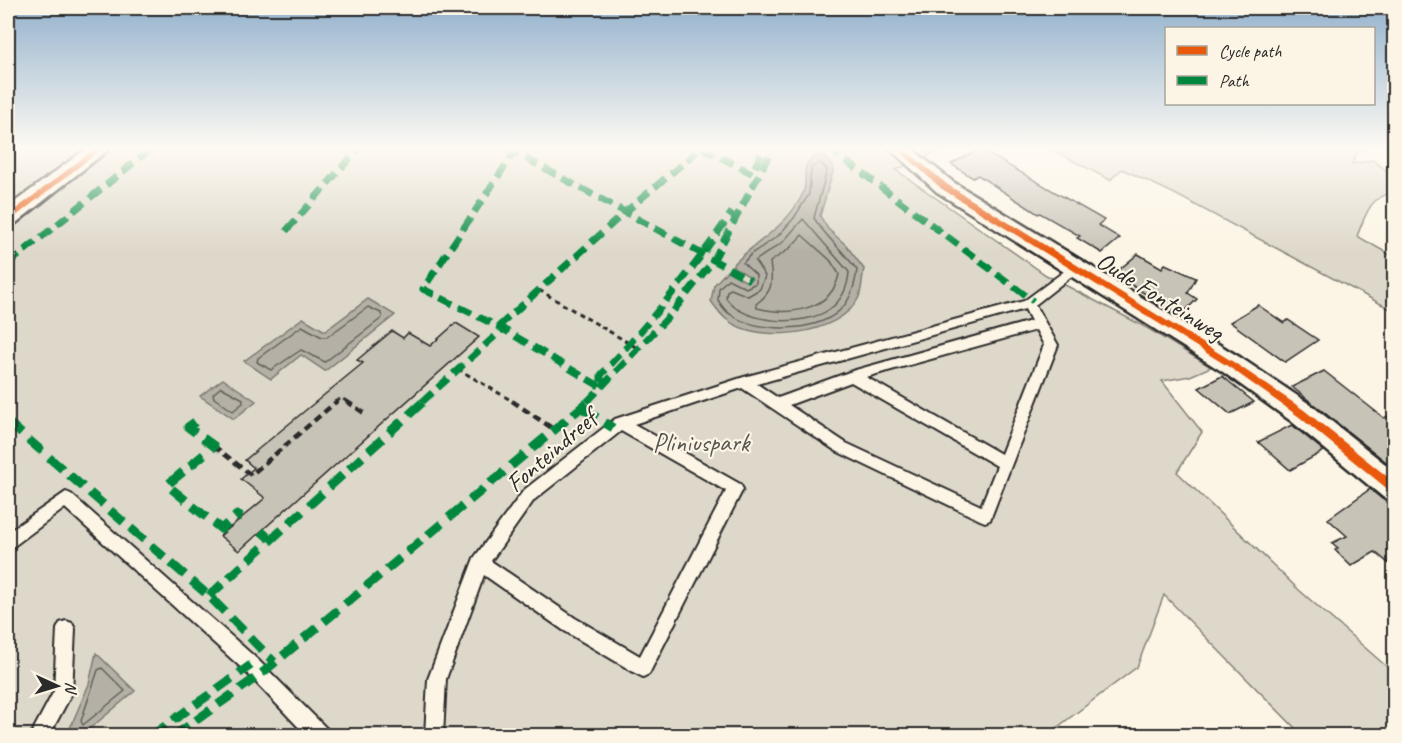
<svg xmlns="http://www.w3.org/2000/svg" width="1402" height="743" viewBox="0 0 1402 743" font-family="Caveat,sans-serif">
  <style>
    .green { fill: #ded8ca; stroke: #84827a; stroke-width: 1.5 }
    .water { fill: #b4b0a5; stroke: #7d7b74; stroke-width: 1.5 }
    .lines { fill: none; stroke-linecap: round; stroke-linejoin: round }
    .shore { stroke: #62605c; stroke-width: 1.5 }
    .building { fill: #c8c3b7; stroke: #2b2b2b; stroke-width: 1.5 }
    .service-casing { stroke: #2b2b2b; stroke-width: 4 }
    .minor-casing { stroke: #2b2b2b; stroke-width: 5 }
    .path-far1 { stroke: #2b2b2b; stroke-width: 3; stroke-dasharray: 5 4; stroke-linecap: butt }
    .path { stroke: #2b2b2b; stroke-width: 4.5; stroke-dasharray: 8 5; stroke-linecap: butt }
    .service { fill: #fcf5e5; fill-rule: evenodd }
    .minor { fill: #fcf5e5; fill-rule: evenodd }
    .quiet-far1 { stroke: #00873e; stroke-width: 7; stroke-dasharray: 14 7; stroke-linecap: butt }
    .quiet { stroke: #00873e; stroke-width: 9; stroke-dasharray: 18 9; stroke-linecap: butt }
    .cycleway-casing { stroke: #fcf5e5; stroke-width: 4 }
    .cycleway { fill: #e8590c; fill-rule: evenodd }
    .labels { text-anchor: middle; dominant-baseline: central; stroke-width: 4.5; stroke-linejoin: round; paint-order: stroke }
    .street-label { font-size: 26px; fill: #2b2b2b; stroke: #fcf5e5 }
    .park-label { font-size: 26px; fill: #585653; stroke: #fcf5e5 }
  </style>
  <rect width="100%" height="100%" fill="#fcf5e5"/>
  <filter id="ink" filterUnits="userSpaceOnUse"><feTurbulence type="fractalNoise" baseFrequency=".0167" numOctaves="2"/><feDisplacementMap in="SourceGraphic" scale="12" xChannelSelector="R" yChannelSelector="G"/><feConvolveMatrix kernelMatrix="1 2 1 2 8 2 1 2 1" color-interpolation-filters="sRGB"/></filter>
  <g filter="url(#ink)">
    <!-- green -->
    <path class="green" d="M8,148H89L8,209Z
      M115,148H946L896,170L1046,275L1147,328L1211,367L1190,376L1162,381L1202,432L1177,472L1299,590L1394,673V735H1302L1164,595L1137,667L1047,735L8,736V230Z
      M1049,148H1365L1357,152L1352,164L1373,160L1394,177V193C1369,196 1366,215 1357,236L1394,257V311L1173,193L1122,169L1110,180Z"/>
    <!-- water -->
    <path class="water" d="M820,155L827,159L834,168L820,216L828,229L846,245L864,269C862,277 862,289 859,297C841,336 756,345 726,319C720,314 715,307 711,301L714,285L727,271L747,282L752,278L732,266C755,241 788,227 803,193C810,176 796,164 820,155Z
      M368,299L395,315L325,371L301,355L271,379L244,361L303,318L325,331Z
      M223,379L256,401L234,419L200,396Z
      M96,653L135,691L82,735H67L89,684Z"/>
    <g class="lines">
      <!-- shore -->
      <path class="shore" d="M820,162L827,170L814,218C826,238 843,250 857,270C855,285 851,301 839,311C816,333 755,333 730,314C725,311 721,305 718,300L719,288L728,279L746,288L756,283V275L743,263L751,254L778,236L794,218L809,194L811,168Z
        M803,219L849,272C848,286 842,300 830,309C805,327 744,325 726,298L727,291L731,289L748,296L760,289L765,276L755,261L783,242Z
        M802,235L830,260L839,274C832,311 788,316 757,308L756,304C773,292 773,282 770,262L789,249Z
        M368,307L381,313L382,318L325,362L301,350L271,370L257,362L258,358L302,326L322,337H327Z
        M221,387L243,399V403L233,411L214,398L213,394Z
        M102,668L125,691L83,725L81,721L98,670Z"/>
    </g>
    <!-- building -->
    <path class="building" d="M980,149L1104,220L1098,225L1120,238L1102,253L1077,238L1080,236L1040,213L1038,214L978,175L973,178L951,164Z
      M1138,254L1162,268L1165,264L1196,278L1188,293L1197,299L1180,316L1114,274Z
      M1258,305L1284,323L1288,320L1318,340L1285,362L1230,322Z
      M456,323L479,337L239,551L220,536L265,498L241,479L254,468L245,460L363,363L357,360L392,331L403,338L408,333L430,346Z
      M1324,371L1384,418L1395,413V469L1292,387Z
      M1222,376L1254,402L1230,414L1199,388Z
      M1292,425L1324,451L1290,470L1258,442Z
      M1370,489L1382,499L1395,503V569L1375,552L1351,566L1335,550L1338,548L1332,543L1347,536L1328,519Z"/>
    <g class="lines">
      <!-- service casing -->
      <g class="service-casing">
        <path id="service" d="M1074,264L1078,265L1080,268L1078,271L1035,305L1058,345L990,520L985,522L980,520L836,451L742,388L634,424L740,484L743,489L649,674L643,677L637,674L563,630L484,575L446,679L443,736H425L428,679L474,558L524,490L615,419L744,377L1024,301ZM1025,309L1031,321L852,371L778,398L757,384ZM1036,330L1044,345L1001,454L866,377ZM851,382L997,466L981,506L846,443L789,405ZM621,431L726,491L640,656L575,618L491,561L534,500Z
          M66,492L71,494L257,659L327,729L329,736H307L245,671L65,508L14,546L8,548V532Z
          M66,621L72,623L75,629L72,693L49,736H30L54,691L57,629L60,623Z"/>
      </g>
      <!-- minor casing -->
      <g class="minor-casing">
        <path id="minor" d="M87,148H110L16,223L8,225V207Z
          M889,148H911L953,182L1241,358L1311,405L1394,471V501L1383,497L1291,421L1223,372L937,192Z"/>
      </g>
      <!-- path-far1 -->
      <path class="path-far1" d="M539,290L639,349
        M458,369L514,402
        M336,402L341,398L348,402"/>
      <!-- path -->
      <path class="path" d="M346,401L367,415
        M512,401L555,430
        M214,446L251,475L337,401"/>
      <!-- service -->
      <use href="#service" class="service"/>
      <!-- minor -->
      <use href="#minor" class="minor"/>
      <!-- quiet-far1 -->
      <path class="quiet-far1" d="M507,148L750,280
        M517,148L423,289L503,329L601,387V375C649,324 693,270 732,212
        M702,148L758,176
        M829,148L1033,301
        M755,167L764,148
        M286,231L359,148
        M8,264L152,148
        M498,327L624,213L701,148
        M422,402L503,329
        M587,402L671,314L713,261L773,148"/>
      <!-- quiet -->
      <path class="quiet" d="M582,408L613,428
        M8,422L209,596L274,662
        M195,422L188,427L214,446L167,485L221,529L237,515L242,517
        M261,531L270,539
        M209,596L424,401
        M151,736L251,665
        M174,736L261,674L589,401"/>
      <!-- cycleway casing -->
      <g class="cycleway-casing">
        <path id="cycleway" d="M96,148H103L11,220H8V215Z
          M896,148H903L948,185L1235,363L1304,410L1394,482V492L1390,491L1298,416L1229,367L942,189Z"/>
      </g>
      <!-- cycleway -->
      <use href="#cycleway" class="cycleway"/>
    </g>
  </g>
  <!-- sky -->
  <linearGradient id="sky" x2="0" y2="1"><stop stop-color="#93b2cd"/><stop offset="0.59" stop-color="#fefaf3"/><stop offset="1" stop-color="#fefaf3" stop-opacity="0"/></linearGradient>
  <rect width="1402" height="252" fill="url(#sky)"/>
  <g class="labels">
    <!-- street labels -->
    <g class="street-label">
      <text transform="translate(1160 296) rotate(32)">Oude Fonteinweg</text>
      <text transform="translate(551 451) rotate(-41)">Fonteindreef</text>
    </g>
    <!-- park labels -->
    <g class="park-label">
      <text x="701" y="442">Pliniuspark</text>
    </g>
  </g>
  <!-- margin -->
  <rect width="1402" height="743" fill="none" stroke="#fcf5e5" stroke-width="30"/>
  <rect x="15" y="15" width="1372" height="713" fill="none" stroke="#2b2b2b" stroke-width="2" filter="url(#ink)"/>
  <!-- legend -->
  <rect x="1165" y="27" width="210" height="78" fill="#fcf5e5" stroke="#a8a49b" stroke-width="1.5"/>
  <rect x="1177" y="46" width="30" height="9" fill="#e8590c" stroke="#a8a49b" stroke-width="1.5"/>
  <text x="1219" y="57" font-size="18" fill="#2b2b2b">Cycle path</text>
  <rect x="1177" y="76" width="30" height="9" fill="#00873e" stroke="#a8a49b" stroke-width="1.5"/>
  <text x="1219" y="87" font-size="18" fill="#2b2b2b">Path</text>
  <!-- north arrow -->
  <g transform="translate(57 686) rotate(94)" stroke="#fcf5e5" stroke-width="4.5" paint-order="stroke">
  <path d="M0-4.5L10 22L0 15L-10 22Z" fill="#2b2b2b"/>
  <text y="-9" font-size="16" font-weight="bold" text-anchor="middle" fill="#2b2b2b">N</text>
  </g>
</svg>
